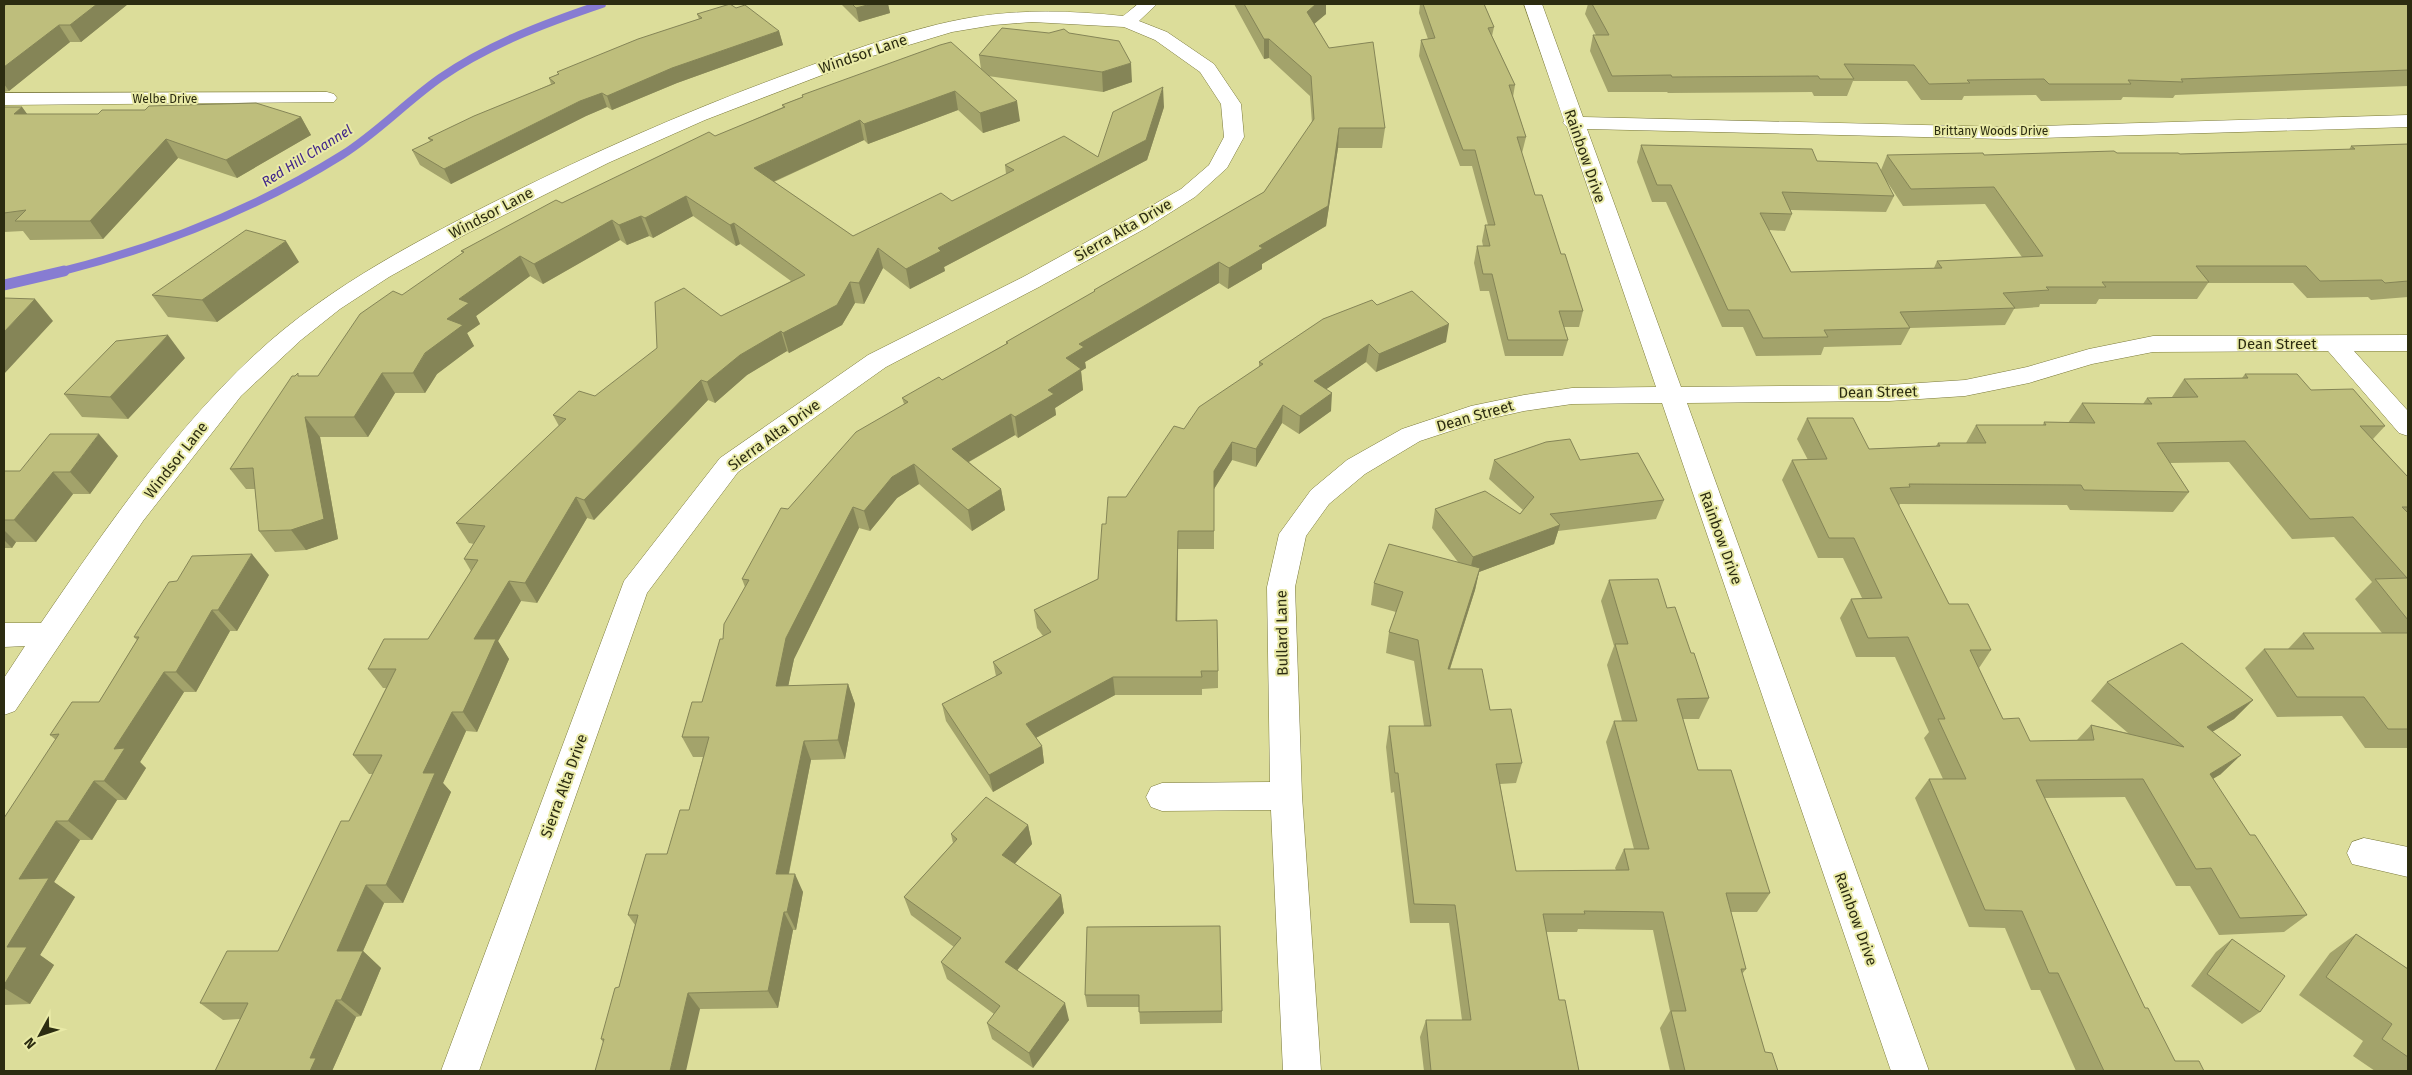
<svg xmlns="http://www.w3.org/2000/svg" width="2412" height="1075" viewBox="0 0 2412 1075" font-family="'Fira Sans',sans-serif">
  <style>
    .lines { fill: none; stroke-linecap: round; stroke-linejoin: round }
    .stream-far1 { stroke: #877cd2; stroke-width: 8 }
    .stream { stroke: #877cd2; stroke-width: 11 }
    .minor-casing { stroke: #7b7a3b; stroke-width: 1 }
    .minor { fill: #fff; fill-rule: evenodd }
    .wall { fill: #a3a36b; fill-rule: evenodd }
    .shaded-wall { fill: #858557 }
    .building { fill: #bebe7c; stroke: #858557 }
    .labels { text-anchor: middle; dominant-baseline: central; stroke-width: 4; stroke-linejoin: round; paint-order: stroke }
    .far-street-label { font-size: 12px; fill: #2c2c11; stroke: #e9eaa7 }
    .far-water-label { font-size: 14px; font-style: italic; fill: #40258b; stroke: #e9eaa7 }
    .street-label { font-size: 15px; fill: #2c2c11; stroke: #e9eaa7 }
  </style>
  <rect width="100%" height="100%" fill="#dcdd9a"/>
  <g class="lines">
    <!-- stream-far1 -->
    <path class="stream-far1" d="M59,272C159,247 254,210 342,155C377,133 406,102 440,78C489,44 546,23 602,4"/>
    <!-- stream -->
    <path class="stream" d="M4,285L64,271"/>
    <!-- minor casing -->
    <g class="minor-casing">
      <path id="minor" d="M1138,4H1157L1139,21L1167,32L1214,64L1241,104L1244,137L1227,168L1195,197L1146,228L1039,287L886,367L738,472L647,593L479,1071H441L624,581L720,458L868,355L1023,277L1130,218L1181,189L1209,165L1224,137L1221,104L1200,72L1155,40L1124,27L1032,22L994,25L952,32L869,57L705,120L608,163L466,234L389,277L340,309L301,340L241,396L143,521L15,711L4,715V678L25,646L4,647V623H41C108,525 181,419 270,341C336,284 413,243 490,204C585,156 682,113 782,76C845,53 908,28 974,17C1023,9 1074,11 1123,16Z
        M1524,4H1542L1583,117L2006,127L2408,115V127L2006,139L1587,129L1681,387L1889,385L1965,380L2027,367L2089,349L2153,336L2408,335V351H2354L2408,411V436L2399,433L2328,351L2153,352L2092,364L2029,383L1965,396L1889,401L1687,403L1929,1071H1891L1662,403L1572,404L1524,411L1484,420L1420,441L1365,474L1329,504L1306,536L1295,587L1302,796L1321,1071H1283L1271,810L1162,811L1151,807L1146,797L1151,787L1162,783L1270,782L1267,587L1279,534L1311,490L1347,460L1402,429L1471,406L1524,395L1572,388L1656,387L1567,127L1563,123L1564,121Z
        M327,92L334,94L337,98L334,102L4,105V93Z
        M2364,838L2408,847V877L2352,864L2347,853L2352,842Z"/>
    </g>
    <!-- minor -->
    <use href="#minor" class="minor"/>
  </g>
  <!-- wall -->
  <path class="wall" d="M4,4H167H128L81,42H70L9,91L4,92Z
    M841,4H888L890,13L859,22Z
    M1234,4H1326V14L1314,23L1329,48L1385,128L1382,148H1338L1326,226L1262,264V269L1228,289L1219,283L1085,362L1086,368L1081,371L1083,390L1055,408L1056,415L1018,438L1015,435L969,462L1001,489L1005,510L972,531L919,484L897,498L870,531L859,528L794,659L788,686L848,684L855,704L845,759L811,760L789,874L803,892L796,930H793L778,1008L700,1009L603,1042L601,1039L619,987L635,925L628,915L667,854L689,810L703,757H693L682,737L702,702L723,639L745,587L742,579L788,509L904,404L902,398L942,380L1006,344V342L1094,292V290L1264,192L1312,123L1310,96L1269,58L1264,59Z
    M1420,4H1484L1494,27L1492,36L1515,85L1513,97L1526,137L1522,153L1535,195L1561,254L1583,311L1579,327H1564L1568,340L1563,356H1505L1489,291H1480L1474,263L1477,246H1483L1482,241L1485,225H1488L1472,166H1460L1419,56L1421,40L1428,39L1419,13Z
    M1588,4H2408V86L2175,95L2173,98L2123,97L2121,100L2041,101L2036,95L1964,96L1962,100H1921L1907,81H1853L1847,96H1814L1812,92L1668,93L1667,92H1608L1590,51L1593,35H1596L1585,14Z
    M736,8L779,31L783,45L677,83L612,110L607,107L586,116L451,184L420,165L412,150L431,142L428,138L551,84L549,78L558,74L557,72L699,19L697,14Z
    M1002,28L1132,82L1103,92L988,76L1020,121L983,133L958,110L868,144L864,140L774,182L853,236L952,201L1006,174L1005,165L1098,157L1164,107L1147,160L944,267L945,271L910,289L883,268L864,304L855,303L842,325L789,353L787,351L747,375L715,403L708,400L594,520L587,518L537,603L521,601L498,641L509,659L477,732L466,731L443,783L451,792L403,903H384L363,951L381,968L361,1016L356,1017L332,1071H333H215L240,1019L223,1020L200,1003L278,951L349,821L373,774H369L353,755L386,688H383L368,669L428,639L471,571L464,559L474,544L469,543L456,523L559,426L553,415L595,396L721,316L791,281L740,244L736,246L693,216L653,238L649,236L627,245L620,240L543,284L530,276L476,316L480,324L467,333L474,346L437,374L425,393H395L368,437H320L338,539L306,550L275,552L259,531L255,489H246L230,469L300,376H318L463,253L461,251L562,203L783,107L782,105L802,97V95L981,69L979,55Z
    M4,107H22L27,114L301,117L311,135L237,178L178,158L103,239L30,240L23,231L4,232Z
    M2408,144V297L2371,300L2368,297L2307,298L2293,283H2208L2197,299H2099L2096,304H2040L2039,307L2014,309L2005,325L1910,328L1901,345L1824,347L1821,355L1756,356L1743,327H1722L1666,202H1652L1637,162L1641,145L1817,161L1881,170L1887,155H1984L2117,153L2180,154L2349,150L2351,146ZM1886,180L1903,206L1985,204L2022,257L1937,261L1934,268L1791,272L1769,230L1785,231L1792,214L1790,210L1886,212L1894,196Z
    M299,262L217,322L168,317L152,295Z
    M1377,305L1446,342L1376,372L1366,362L1326,389L1331,411L1299,434L1282,423L1256,467L1232,460L1214,489V549H1178L1177,621L1218,671V688L1202,689V695H1115L1036,738L1042,746L1044,763L993,792L946,721L942,704L996,676L993,662L1043,636L1037,628L1034,610L1098,579L1106,524L1126,497L1184,429L1259,367V362Z
    M185,358L128,419L82,417L64,394Z
    M2245,374L2311,390L2385,426L2373,439L2408,477V748H2365L2342,716L2277,717L2245,668L2264,649H2288L2303,633H2382L2355,599L2372,582L2334,537L2292,539L2229,462L2170,463L2189,492L2173,512L2070,510L2067,505L1900,504L1899,506L1949,604L1991,650L1979,668L2003,719L2030,741L2077,740L2091,725L2128,733L2091,701L2107,682L2253,700L2234,719L2212,732L2221,774L2213,779L2250,835L2307,915L2284,932L2219,935L2190,886H2176L2125,797L2045,798L2145,1008L2175,1061L2204,1071H2076L2040,990H2031L2005,928L1969,927L1915,798L1929,779H1943L1924,738L1929,732L1895,657H1856L1840,618L1851,599L1862,598L1843,558H1818L1782,480L1792,460H1808L1797,439L1807,418L1869,449L1936,446L1938,443H1966L1976,425H2043L2044,422L2068,423L2082,403L2143,404L2147,398L2172,397L2184,379L2242,378Z
    M118,456L90,494H73L36,542H16L12,548H4V471H20Z
    M1494,460H1580L1664,500L1656,519L1558,531L1554,544L1479,572L1475,590L1450,669L1490,710L1522,763L1516,783L1500,784L1516,871L1616,870L1615,868L1624,849H1634L1606,742L1614,721H1622L1607,665L1614,646L1601,601L1609,580L1667,608L1691,653L1709,698L1699,719H1683L1698,770L1770,893L1757,912H1731L1746,969L1742,974L1765,1052L1778,1071H1670L1660,1028L1670,1011L1653,930L1578,929L1577,932H1546L1559,1000L1579,1071H1424L1420,1037L1426,1020H1462L1449,923H1410L1394,792L1391,793L1386,747L1389,726H1424L1414,661L1386,653L1389,632L1396,612L1371,605L1374,583L1458,562L1432,528L1435,509L1520,514L1523,510L1489,479Z
    M269,575L237,631H230L196,692H184L140,762L146,768L126,800H117L92,840H80L54,882L75,897L40,955L54,965L30,1004L4,1005V818L56,740L50,735L99,702L137,640L134,637Z
    M1028,825L1032,844L1014,864L1061,895L1064,913L1017,970L1069,1020L1033,1068L992,1039L987,1023L994,1014L947,979L941,962L954,947L911,915L904,897L953,843L951,834Z
    M1087,927L1222,1011V1023L1140,1024L1139,1007H1087L1085,995Z
    M2356,934L2408,969V1071H2375L2353,1056L2363,1041L2299,995L2330,953Z
    M2232,939L2260,1012L2242,1024L2191,986L2216,952Z"/>
  <!-- shaded-wall -->
  <path class="shaded-wall" d="M97,4H128L81,42L70,25Z
    M871,4H888L890,13L859,22L856,8Z
    M1316,4H1326V14L1306,31L1307,12Z
    M59,25L70,42L9,91L4,84V67Z
    M779,31L783,45L677,83L612,110L607,96L672,68Z
    M1264,39H1269V58L1264,59Z
    M1131,63L1132,82L1103,92L1102,72Z
    M1163,87L1164,107L1147,160L944,267L945,271L910,289L906,269L938,248L1146,140Z
    M955,91L958,110L868,144L864,124Z
    M602,93L607,107L586,116L451,184L444,169L580,101Z
    M1017,101L1020,121L983,133L980,113Z
    M22,107L35,125L14,114Z
    M301,117L311,135L237,178L226,160Z
    M860,120L864,140L759,188L754,168Z
    M1339,128L1338,148L1326,226L1262,264V269L1228,289L1229,268L1259,246Z
    M166,139L178,158L103,239L90,221Z
    M686,196L693,216L653,238L645,218Z
    M641,216L649,236L627,245L619,225Z
    M612,220L620,240L543,284L534,264Z
    M734,223L740,244L736,246L730,225Z
    M286,241L299,262L217,322L202,300Z
    M878,248L883,268L864,304L859,283Z
    M520,256L530,276L476,316L480,324L467,333L474,346L437,374L425,393L413,373L447,319L459,299Z
    M1219,262V283L1085,362L1086,368L1081,371L1083,390L1055,408L1056,415L1018,438L1015,417L1048,390L1066,358L1079,344Z
    M850,282L855,303L842,325L789,353L783,333Z
    M35,299L53,321L4,374V332Z
    M1449,324L1446,342L1376,372L1379,354Z
    M781,331L787,351L747,375L715,403L707,382L740,355Z
    M168,335L185,358L128,419L110,397Z
    M1369,344L1366,362L1312,399L1314,381Z
    M382,373L395,393L368,437L354,417Z
    M701,380L708,400L594,520L584,500Z
    M1332,393L1331,411L1299,434L1300,416Z
    M1283,405L1282,423L1256,467V449Z
    M1011,414L1015,435L956,469L952,449Z
    M305,417L320,437L338,539L306,550L291,530Z
    M99,434L118,456L90,494L70,472Z
    M1232,442V460L1214,489V471Z
    M914,464L919,484L897,498L870,531L864,511L892,477Z
    M53,472L73,494L36,542L14,520Z
    M1001,489L1005,510L972,531L968,510Z
    M576,497L587,518L537,603L525,583Z
    M853,507L859,528L794,659L784,706L776,686L786,638Z
    M1560,525L1554,544L1479,572L1475,590L1443,690L1473,557Z
    M4,530L16,542L12,548L4,540Z
    M1178,531V549L1177,638L1176,621Z
    M252,554L269,575L237,631L218,610Z
    M509,581L521,601L498,641L509,659L477,732L463,712L474,639Z
    M212,610L230,631L196,692L176,672Z
    M164,672L184,692L140,762L146,768L126,800L104,781L114,749Z
    M1113,677L1115,695L1030,741L1026,724Z
    M848,684L855,704L845,759L838,740Z
    M2253,700L2234,719L2188,746L2207,727Z
    M452,712L466,731L443,783L451,792L403,903L386,885L423,773Z
    M804,741L811,760L785,892L776,874Z
    M1042,746L1044,763L993,792L989,775Z
    M2241,755L2221,774L2190,792L2210,774Z
    M94,781L117,800L92,840L68,821Z
    M56,821L80,840L54,882L75,897L40,955L54,965L30,1004L4,988L7,947L19,879Z
    M1028,825L1032,844L1006,874L1002,855Z
    M795,874L803,892L796,930L787,912Z
    M366,885L384,903L363,951L381,968L361,1016L341,1000L337,951Z
    M1061,895L1064,913L1010,979L1005,962Z
    M784,912L793,930L778,1008L768,991Z
    M688,993L700,1009L686,1071H670Z
    M336,1000L356,1017L332,1071H333H310V1058Z
    M1065,1003L1069,1020L1033,1068L1029,1053Z"/>
  <!-- building -->
  <path class="building" d="M7,4H97L70,25H59L4,67V6Z
    M730,4L736,8L745,5L779,31L672,68L607,96L602,93L580,101L444,169L412,150L433,140L428,138L474,116L555,83L549,78L559,74L557,72L638,39L702,18L697,14Z
    M852,4H871L856,8Z
    M1244,4H1316L1307,12L1329,48L1373,42L1385,128H1339L1328,206L1259,246L1263,248L1229,268L1219,262L1079,344L1084,347L1066,358L1081,369L1048,390L1054,394L1015,417L1011,414L952,449L1001,489L968,510L914,464L892,477L864,511L853,507L786,638L776,686L848,684L838,740L804,741L776,874H795L787,912H784L768,991L688,993L670,1071H595L604,1039H601L615,988L619,987L638,915H628L646,854H667L680,810H689L709,737H682L692,702H702L720,639H723L724,624L749,580L742,579L781,508L788,509L856,432L908,402L902,398L939,377L942,380L1008,343L1006,342L1095,291L1094,290L1264,192L1314,119L1311,76L1269,39H1264Z
    M1423,4H1484L1494,27L1488,28L1515,85H1509L1526,137H1517L1535,195H1542L1561,254H1565L1583,311H1559L1568,340H1508L1492,274H1483L1477,246H1490L1485,225H1495L1475,150H1463L1421,40L1435,38Z
    M1592,4H2408V70L2181,79L2183,82L2128,80L2131,84H2049L2044,79L1967,80L1970,83L1929,84L1914,65L1844,64L1854,79H1820L1818,76L1672,77L1671,75L1612,76L1593,35H1609Z
    M1002,28L1049,33L1064,29L1069,33L1119,41L1131,63L1102,72L979,55Z
    M951,42L1017,101L980,113L955,91L864,124L860,120L754,168L853,236L941,193L952,201L1014,170L1005,165L1064,136L1098,157L1113,112L1163,87L1146,140L938,248L941,251L906,269L878,248L859,283L850,282L837,305L783,333L781,331L740,355L707,382L701,380L584,500L576,497L525,583L509,581L474,639H496L463,712H452L423,773H435L386,885H366L337,951H363L341,1000H336L310,1058H316L310,1071H215L248,1003H200L227,951H278L341,821H349L382,755H353L396,669H368L384,639H428L478,560L464,559L485,526L456,523L566,419L553,415L579,391L595,396L657,348L655,302L684,288L721,316L805,275L734,223L730,225L686,196L645,218L641,216L619,225L612,220L534,264L520,256L459,299L469,303L447,319L463,325L425,353L413,373H382L354,417H305L324,519L291,530L259,531L253,468L230,469L292,376H295L298,373V376H318L360,314L393,291L402,295L464,252L461,251L556,200L562,203L709,132L715,136L785,107L782,105L803,97L802,95L940,45Z
    M256,103L301,117L226,160L166,139L90,221H15L26,210L4,213V107H22L14,114H98L102,110H145L149,106Z
    M2408,144V281L2385,283L2382,280L2320,281L2306,266H2196L2209,282H2102L2106,287H2046L2049,290L2003,293L2015,308L1900,312L1910,328L1824,330L1828,337L1763,338L1749,310H1728L1671,185H1657L1641,145L1812,149L1817,161L1877,163L1894,196L1782,192L1792,214L1760,213L1791,272L1942,268L1937,261L2043,256L1994,187L1911,189L1887,155L1983,153L1984,155L2114,151L2117,153H2178L2180,154L2355,149L2351,146Z
    M246,230L286,241L202,300L152,295Z
    M1412,291L1449,324L1379,354L1369,344L1314,381L1332,393L1300,416L1283,405L1256,449L1232,442L1214,471V531H1178L1176,621L1217,620L1218,671H1201L1202,677H1113L1026,724L1042,746L989,775L942,704L1002,673L993,662L1051,632L1034,610L1098,579L1102,524H1106L1108,497H1126L1174,426L1184,429L1199,407L1263,364L1259,362L1323,319L1372,300L1377,305Z
    M4,298L35,299L4,332Z
    M168,335L110,397L64,394L116,341Z
    M2245,374H2297L2311,390L2353,389L2385,426H2360L2408,477V507H2402L2408,513V620L2375,579L2407,578L2353,517L2310,519L2245,441L2157,443L2189,492L2084,490L2081,485L1909,484L1910,487L1890,488L1949,604H1968L1991,650H1970L2003,719L2019,718L2030,741L2094,740L2091,725L2184,747L2107,682L2182,643L2253,700L2207,727L2241,755L2210,774L2250,835H2255L2307,915L2240,918L2211,868L2196,869L2143,779L2036,780L2145,1008H2148L2175,1061H2199L2204,1071H2104L2058,973H2049L2022,911L1985,910L1929,779H1966L1938,719H1945L1908,637L1868,638L1851,599L1882,598L1854,538H1829L1792,460L1827,459L1807,418H1853L1869,449L1940,446L1938,443H1986L1976,425H2046L2044,422L2095,423L2082,403L2152,404L2147,398L2198,397L2184,379L2248,378Z
    M50,434H99L70,472H53L14,520H4V471H20Z
    M1570,439L1580,460L1638,453L1664,500L1550,514L1560,525L1473,557L1435,509L1485,491L1520,514L1534,497L1494,460L1546,442Z
    M1389,544L1480,568L1448,669H1482L1490,710L1511,709L1522,763L1496,764L1516,871L1629,870L1624,849H1649L1614,721H1637L1615,644H1628L1609,580L1658,579L1667,608L1675,607L1691,653H1694L1709,698L1677,699L1698,770H1731L1770,893H1726L1746,969H1741L1765,1052L1772,1053L1778,1071H1685L1671,1011H1686L1663,912L1584,911L1585,914H1543L1559,1000H1565L1579,1071H1431L1426,1020H1471L1455,905L1414,904L1398,773H1395L1389,726H1431L1418,640L1389,632L1403,592L1374,583Z
    M252,554L218,610H212L176,672H164L114,749L125,748L104,781H94L68,821H56L19,879L49,878L7,947H27L4,985V818L59,734L50,735L72,702H99L139,637H134L169,582L177,581L192,556Z
    M2303,633H2408V729H2388L2364,697H2297L2264,649H2314Z
    M986,797L1028,825L1002,855L1061,895L1005,962L1065,1003L1029,1053L987,1023L1000,1006L941,962L961,938L904,897L957,839L951,834Z
    M1220,926L1222,1011L1139,1012V995H1085L1087,927Z
    M2356,934L2408,969V1057L2382,1039L2392,1024L2326,977Z
    M2232,939L2285,976L2260,1012L2207,974Z"/>
  <g class="labels">
    <!-- far-street labels -->
    <g class="far-street-label">
      <text x="165" y="99">Welbe Drive</text>
      <text x="1991" y="131">Brittany Woods Drive</text>
    </g>
    <!-- far-water labels -->
    <g class="far-water-label">
      <text transform="translate(307 156) rotate(-32)">Red Hill Channel</text>
    </g>
    <!-- street labels -->
    <g class="street-label">
      <text transform="translate(863 54) rotate(-19)">Windsor Lane</text>
      <text transform="translate(1585 156) rotate(71)">Rainbow Drive</text>
      <text transform="translate(491 213) rotate(-28)">Windsor Lane</text>
      <text transform="translate(1123 230) rotate(-30)">Sierra Alta Drive</text>
      <text x="2277" y="344">Dean Street</text>
      <text transform="translate(1878 392) rotate(-1)">Dean Street</text>
      <text transform="translate(1475 416) rotate(-16)">Dean Street</text>
      <text transform="translate(774 435) rotate(-36)">Sierra Alta Drive</text>
      <text transform="translate(176 460) rotate(-52)">Windsor Lane</text>
      <text transform="translate(1721 538) rotate(70)">Rainbow Drive</text>
      <text transform="translate(1282 633) rotate(-91)">Bullard Lane</text>
      <text transform="translate(564 786) rotate(-70)">Sierra Alta Drive</text>
      <text transform="translate(1856 919) rotate(70)">Rainbow Drive</text>
    </g>
  </g>
  <!-- border -->
  <rect width="2412" height="1075" fill="none" stroke="#2c2c11" stroke-width="10"/>
  <!-- north arrow -->
  <g transform="translate(40 1035) rotate(230)" stroke="#e9eaa7" stroke-width="4" paint-order="stroke">
  <path d="M0-4L9 19L0 12L-9 19Z" fill="#2c2c11"/>
  <text y="-8" font-size="14" font-weight="bold" text-anchor="middle" fill="#2c2c11">N</text>
  </g>
</svg>
